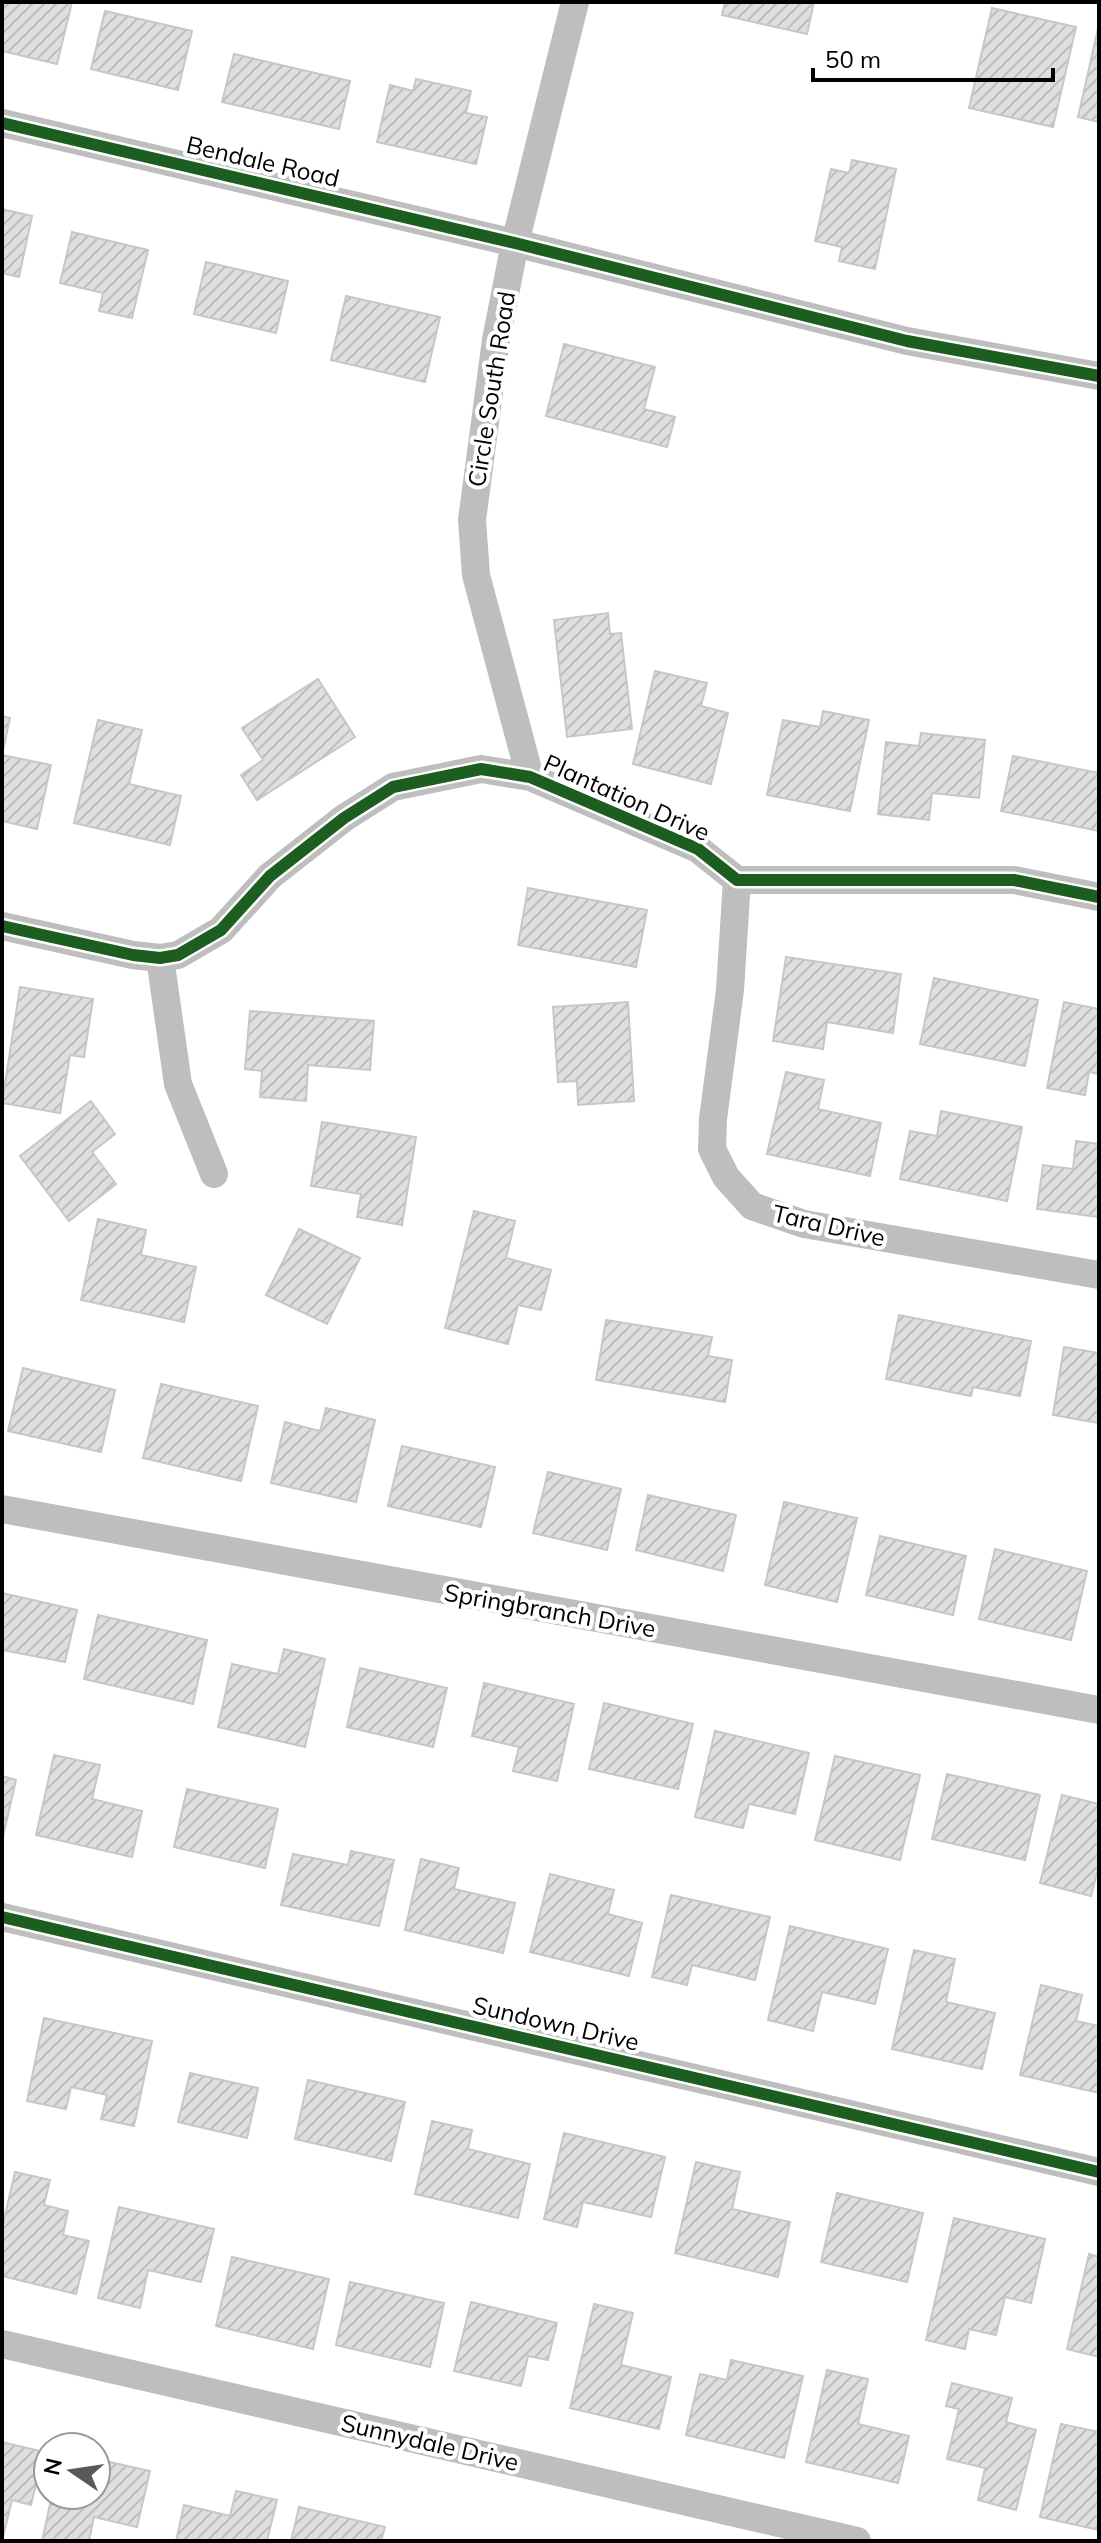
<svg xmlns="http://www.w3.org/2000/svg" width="1101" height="2543" viewBox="0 0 1101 2543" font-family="Mulish,sans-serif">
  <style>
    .building { fill: url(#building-hatch); stroke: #c7c7c7; stroke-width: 2 }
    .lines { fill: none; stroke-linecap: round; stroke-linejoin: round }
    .minor { stroke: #bebebe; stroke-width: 28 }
    .cycleway-casing { stroke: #fff; stroke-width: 17 }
    .cycleway { stroke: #1b5e20; stroke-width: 12 }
    .labels { text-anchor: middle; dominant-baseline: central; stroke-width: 8; stroke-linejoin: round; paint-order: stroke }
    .street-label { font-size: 24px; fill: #000; stroke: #fff }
  </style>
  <defs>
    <pattern id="building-hatch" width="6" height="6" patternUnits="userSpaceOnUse" patternTransform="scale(2)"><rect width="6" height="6" fill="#dfdfdf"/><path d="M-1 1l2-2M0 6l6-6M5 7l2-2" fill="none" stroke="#bebebe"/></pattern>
  </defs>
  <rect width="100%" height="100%" fill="#fff"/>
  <!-- building -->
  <path class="building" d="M2,2H72L57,64L2,51Z
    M725,2H814L807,34L722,15Z
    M992,8L1076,27L1053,127L969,108Z
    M105,11L192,31L178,90L91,69Z
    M1099,24V122L1078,117Z
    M234,54L350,81L339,129L222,102Z
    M416,79L471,91L466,113L487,117L476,164L377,142L390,85L413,91Z
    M852,160L896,169L875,269L839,261L842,247L815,241L831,169L849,173Z
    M2,209L32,216L19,277L2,273Z
    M72,232L148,250L132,318L99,311L103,293L60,283Z
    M206,262L288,281L276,333L194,314Z
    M346,296L440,317L425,382L331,360Z
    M564,344L655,367L644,409L675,417L667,447L546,416Z
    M608,613L610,634L621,633L632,729L567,737L554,620Z
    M655,671L707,683L701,706L728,713L711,784L633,764Z
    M318,679L355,737L257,800L241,775L263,760L242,728Z
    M823,711L869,720L850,811L767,795L783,720L820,727Z
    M2,716L10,718L2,755L51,765L37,829L2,821Z
    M98,720L142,730L129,784L181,796L170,845L74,823Z
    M921,733L985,740L979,798L932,793L929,820L878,814L886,742L919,746Z
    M1013,756L1099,773V831L1001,811Z
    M528,888L647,910L636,967L518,945Z
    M786,957L901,974L893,1033L827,1022L823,1049L773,1041Z
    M934,978L1038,1000L1025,1066L920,1044Z
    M20,987L93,999L84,1057L70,1055L60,1113L2,1103Z
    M628,1002L634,1101L578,1105L577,1081L558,1082L553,1007Z
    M1064,1002L1099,1009V1074L1089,1072L1085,1095L1047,1088Z
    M250,1011L374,1021L370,1070L308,1065L306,1101L260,1097L262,1071L245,1069Z
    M786,1072L824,1080L818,1109L881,1123L870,1176L767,1154Z
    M91,1101L115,1134L92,1152L116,1184L69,1221L20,1156Z
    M941,1111L1022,1127L1007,1201L900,1179L910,1131L937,1136Z
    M322,1122L416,1137L402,1225L357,1217L361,1194L311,1186Z
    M1076,1141L1099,1144V1217L1037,1209L1043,1165L1073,1169Z
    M474,1211L515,1221L506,1258L551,1270L541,1310L518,1305L508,1344L445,1328Z
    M98,1219L146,1230L141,1255L196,1267L184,1322L81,1300Z
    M299,1229L360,1258L327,1324L266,1295Z
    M899,1315L1031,1341L1020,1396L973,1387L971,1396L886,1379Z
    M606,1320L712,1337L708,1356L732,1360L725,1402L596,1380Z
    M1064,1347L1099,1353V1423L1053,1415Z
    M23,1368L115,1390L101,1452L8,1431Z
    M161,1384L258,1406L241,1481L143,1458Z
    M326,1408L375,1420L356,1502L271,1483L285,1422L320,1431Z
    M402,1446L495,1467L481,1527L388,1506Z
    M548,1472L621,1489L607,1550L533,1533Z
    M648,1495L736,1515L723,1571L636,1550Z
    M784,1502L857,1518L837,1602L765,1585Z
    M880,1536L966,1556L953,1615L866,1595Z
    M995,1549L1087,1571L1071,1640L979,1619Z
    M2,1593L77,1610L65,1662L2,1650Z
    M98,1615L207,1640L193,1704L84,1679Z
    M284,1649L325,1659L305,1747L218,1727L232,1664L278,1674Z
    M360,1668L447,1688L433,1747L347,1727Z
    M484,1683L574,1704L557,1781L513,1771L519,1747L472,1736Z
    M604,1703L693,1724L678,1789L589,1769Z
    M715,1731L809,1753L795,1814L749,1804L743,1828L695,1817Z
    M54,1755L100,1765L92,1799L142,1811L132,1857L36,1835Z
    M835,1756L920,1775L900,1860L815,1840Z
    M947,1774L1040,1795L1025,1860L932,1839Z
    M2,1776L16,1780L2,1841Z
    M187,1789L278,1809L265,1868L174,1847Z
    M1062,1795L1099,1804V1874L1097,1873L1091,1896L1040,1883Z
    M351,1851L394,1860L379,1926L281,1905L293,1854L348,1865Z
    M421,1859L459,1868L454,1889L515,1903L503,1953L405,1930Z
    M550,1874L614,1890L608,1914L642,1923L629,1976L530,1952Z
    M671,1895L770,1917L755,1980L692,1965L687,1985L652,1977Z
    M790,1926L888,1949L875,2004L822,1992L813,2031L768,2020Z
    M914,1950L955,1959L946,2002L995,2013L982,2069L892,2049Z
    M1041,1985L1082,1995L1076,2021L1099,2026V2093L1020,2075Z
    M44,2018L152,2041L134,2126L101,2119L107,2095L71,2087L66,2109L27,2101Z
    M190,2073L258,2088L247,2138L178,2122Z
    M308,2080L405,2102L391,2161L295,2139Z
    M432,2121L472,2130L468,2149L530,2164L518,2218L415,2194Z
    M564,2133L665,2157L651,2217L583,2202L577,2227L544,2219Z
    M696,2162L740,2172L732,2209L790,2222L778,2277L675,2253Z
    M15,2172L50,2180L44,2205L68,2211L63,2235L89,2241L76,2294L2,2276V2228Z
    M837,2193L923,2213L907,2282L821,2262Z
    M119,2207L214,2229L201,2282L148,2270L140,2308L98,2298Z
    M954,2218L1045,2239L1031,2303L1005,2297L996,2335L969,2329L965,2349L926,2340Z
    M1089,2254L1099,2257V2357L1067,2349Z
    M232,2257L329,2279L313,2349L216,2326Z
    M350,2282L444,2303L430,2367L336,2345Z
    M471,2302L557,2323L548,2360L528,2356L521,2386L454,2371Z
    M594,2304L633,2313L621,2365L671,2377L659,2429L570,2408Z
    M731,2360L803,2376L784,2458L686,2435L700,2374L727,2380Z
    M827,2370L868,2379L858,2424L909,2436L898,2483L806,2462Z
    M952,2383L1012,2398L1006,2422L1036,2430L1016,2510L978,2500L985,2468L947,2459L959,2409L946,2406Z
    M1061,2424L1099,2432V2530L1040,2517Z
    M2,2442L44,2452L31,2505L12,2500L2,2541Z
    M96,2459L150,2471L137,2527L94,2517L89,2541H42L52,2495H96Z
    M236,2491L277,2500L267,2541H176L184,2505L230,2516Z
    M299,2507L385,2527L381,2541H291Z"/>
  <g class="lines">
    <!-- minor -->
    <path class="minor" d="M2,123L515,243L907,341L1099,376
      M530,777L476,575L472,520L496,340L515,243L575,2
      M737,880L730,990L713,1119L712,1149L726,1177L752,1206L804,1224L1099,1275
      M2,926L133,955L160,958L178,955L221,930L270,876L344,818L393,787L481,769L530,777L698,849L737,880H1014L1099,897
      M160,958L178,1084L214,1174
      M2,1509L1099,1710
      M2,1917L1099,2172
      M2,2344L857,2541"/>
    <!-- cycleway casing -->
    <g class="cycleway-casing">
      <path id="cycleway" d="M2,123L515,243L907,341L1099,376
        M2,926L133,955L160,958L178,955L221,930L270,876L344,818L393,787L481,769L530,777L698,849L737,880H1014L1099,897
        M2,1917L1099,2172"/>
    </g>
    <!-- cycleway -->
    <use href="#cycleway" class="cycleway"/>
  </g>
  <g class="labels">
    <!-- street labels -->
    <g class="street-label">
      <text transform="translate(263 161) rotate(13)">Bendale Road</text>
      <text transform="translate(491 389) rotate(-81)">Circle South Road</text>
      <text transform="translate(627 797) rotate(24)">Plantation Drive</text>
      <text transform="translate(829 1225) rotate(13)">Tara Drive</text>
      <text transform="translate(550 1610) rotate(10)">Springbranch Drive</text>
      <text transform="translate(556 2023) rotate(13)">Sundown Drive</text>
      <text transform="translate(430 2442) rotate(13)">Sunnydale Drive</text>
    </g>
  </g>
  <!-- border -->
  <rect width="1101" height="2543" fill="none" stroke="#000000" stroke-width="8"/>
  <!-- north arrow -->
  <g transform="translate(72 2471) rotate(283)"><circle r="38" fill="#ffffff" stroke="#999999" stroke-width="2"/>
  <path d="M0-6L14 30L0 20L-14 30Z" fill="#595959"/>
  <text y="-12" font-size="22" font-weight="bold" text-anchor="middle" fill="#000000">N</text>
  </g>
  <!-- scale -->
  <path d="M813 68v12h240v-12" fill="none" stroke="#000000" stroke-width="4"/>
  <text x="825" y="68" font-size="24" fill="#000000" stroke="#ffffff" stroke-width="6" paint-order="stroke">50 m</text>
</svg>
